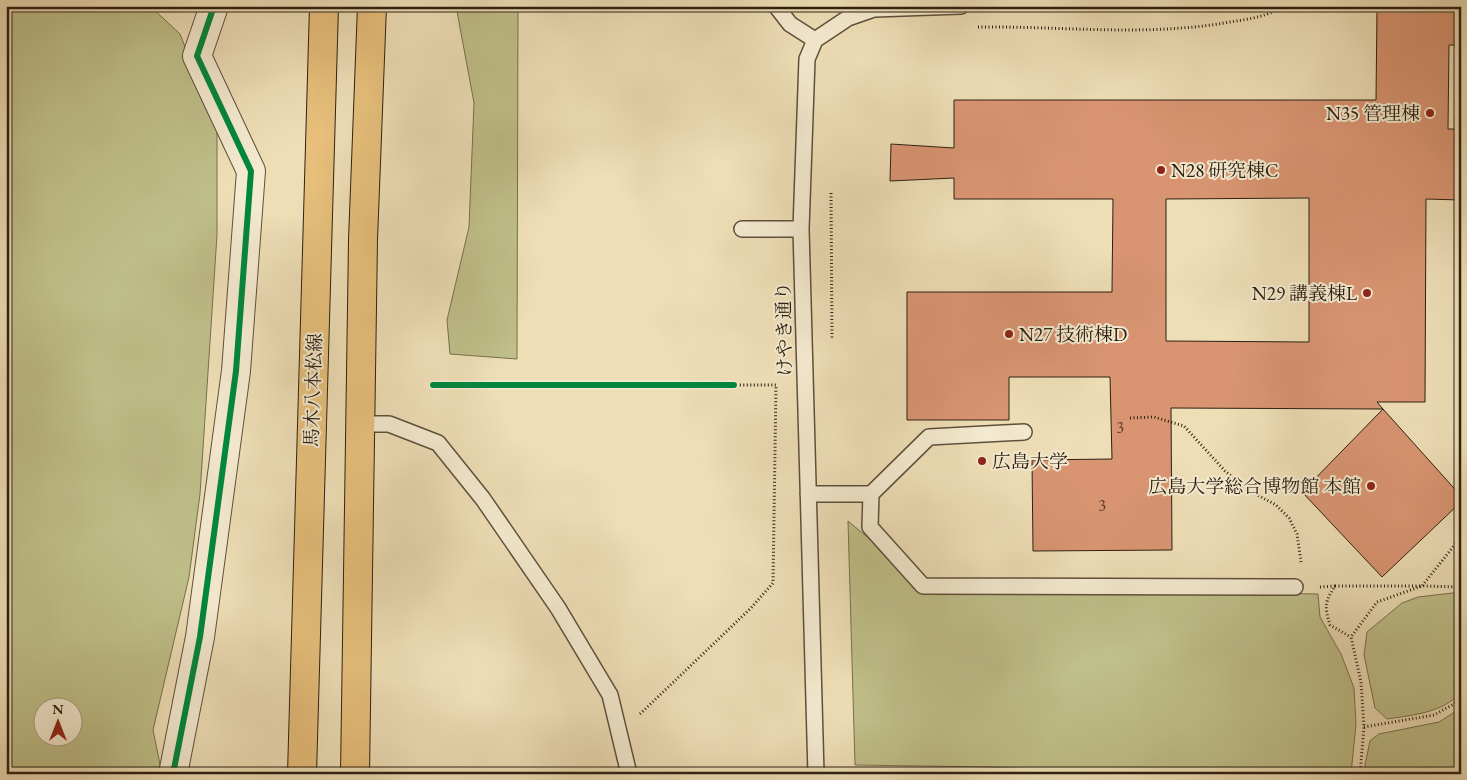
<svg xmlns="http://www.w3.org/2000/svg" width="1467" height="780" viewBox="0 0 1467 780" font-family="'EB Garamond','Noto Serif JP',serif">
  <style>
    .green { fill: #bfbf89; stroke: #76704e; fill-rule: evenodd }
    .building { fill: #d99572; stroke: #2d2012; fill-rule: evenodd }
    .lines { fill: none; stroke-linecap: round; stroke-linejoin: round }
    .service-casing { stroke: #5d503b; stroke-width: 18 }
    .minor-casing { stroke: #5d503b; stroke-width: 30 }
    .primary-casing { stroke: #2d2012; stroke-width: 30 }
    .path { stroke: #2d2012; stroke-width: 3; stroke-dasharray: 1 2.5; stroke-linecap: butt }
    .service { stroke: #f4ead0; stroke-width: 15 }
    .minor { stroke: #f4ead0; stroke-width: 28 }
    .primary { stroke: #e7bf7b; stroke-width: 28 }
    .cycleway-casing { stroke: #f4ead0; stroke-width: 9 }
    .cycleway { stroke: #00873e; stroke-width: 6 }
    .poi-dot { fill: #8f2418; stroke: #f4ead0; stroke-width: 2 }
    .labels { text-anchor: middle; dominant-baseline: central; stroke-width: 4; stroke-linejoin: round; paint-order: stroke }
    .number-label { font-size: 16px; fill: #583d2a }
    .poi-label { font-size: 19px; fill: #2d2012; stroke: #f4ead0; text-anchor: end }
    .street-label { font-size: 19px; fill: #2d2012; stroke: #f4ead0 }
  </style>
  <rect width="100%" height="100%" fill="#eedeb6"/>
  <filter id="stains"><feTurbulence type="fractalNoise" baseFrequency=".004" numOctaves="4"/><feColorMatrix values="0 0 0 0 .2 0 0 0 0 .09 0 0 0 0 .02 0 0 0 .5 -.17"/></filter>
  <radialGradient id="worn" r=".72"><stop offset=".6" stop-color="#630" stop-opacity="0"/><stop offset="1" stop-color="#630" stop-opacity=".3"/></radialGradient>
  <!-- green -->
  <path class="green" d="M6,6H150L180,34L217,129V235L200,494L189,577L153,730L162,774H6ZM42,708H72V738H42Z
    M456,6H518L517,359L450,354L447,320L469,227L474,103Z
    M848,521L872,541L915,587L1318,594L1320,617L1341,654L1354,688L1356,724L1351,774H1147L989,767L855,765Z
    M1461,592V692C1443,713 1413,715 1387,719L1375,708L1364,655L1367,632L1402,603L1418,597Z
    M1461,708V774H1366L1365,765L1370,741L1379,734L1439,722Z"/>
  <!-- building -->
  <path class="building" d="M1417,6H1461V45H1449L1448,129H1461V200L1426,199L1425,402H1377L1383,409L1171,408L1172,550L1033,551L1032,460L1112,459L1110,377H1009V420H907V292H1112L1113,199H954V178L890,181L891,144L954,148V100H1376L1377,9H1417ZM1309,198V342L1166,341V199Z
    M1383,409L1461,496V502L1382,577L1302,492Z"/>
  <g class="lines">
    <!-- service casing -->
    <g class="service-casing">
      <path id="service" d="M776,6L790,24L815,40
        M742,229H801
        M360,424H389L438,443L483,499L558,608L610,695L629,774
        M808,494H871L929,437L1024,432
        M871,494L870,527L923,586L1295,587
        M816,774L801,229L807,59L815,40L848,18L874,9L961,6"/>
    </g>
    <!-- minor casing -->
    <g class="minor-casing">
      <path id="minor" d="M173,774L200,637L236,371L251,171L197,56L214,6"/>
    </g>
    <!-- primary casing -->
    <g class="primary-casing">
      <path id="primary" d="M302,774L324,6
        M355,774L363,240L372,6"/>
    </g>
    <!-- path -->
    <path class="path" d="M978,27C1062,26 1147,37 1230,22C1249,19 1266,17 1284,6
      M831,193L832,339
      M1130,418L1154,417L1184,426L1225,471L1248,490L1276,505L1289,518L1297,534L1301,562
      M1335,586H1422L1461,537
      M1320,587L1335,586C1325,602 1324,606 1330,625L1351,637
      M640,714L751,608L773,583L776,385H734
      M1364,727L1434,715L1461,700
      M1360,774L1364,727L1361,682L1351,637L1377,602L1422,586L1461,587"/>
    <!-- service -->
    <use href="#service" class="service"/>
    <!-- minor -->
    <use href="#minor" class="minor"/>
    <!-- primary -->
    <use href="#primary" class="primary"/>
    <!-- cycleway casing -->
    <g class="cycleway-casing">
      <path id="cycleway" d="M433,385H734
        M173,774L200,637L236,371L251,171L197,56L214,6"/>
    </g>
    <!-- cycleway -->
    <use href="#cycleway" class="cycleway"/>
  </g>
  <!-- markers -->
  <g class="poi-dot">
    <circle cx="1430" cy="113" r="5"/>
    <circle cx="1161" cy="170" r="5"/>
    <circle cx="1367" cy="293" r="5"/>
    <circle cx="1009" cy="334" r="5"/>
    <circle cx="982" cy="461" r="5"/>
    <circle cx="1371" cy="486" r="5"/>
  </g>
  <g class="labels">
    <!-- number labels -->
    <g class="number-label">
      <text x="1120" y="427">3</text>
      <text x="1102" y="505">3</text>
    </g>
    <!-- poi labels -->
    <g class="poi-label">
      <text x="1420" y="113">N35 管理棟</text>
      <text x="1171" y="170" text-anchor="start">N28 研究棟C</text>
      <text x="1357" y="293">N29 講義棟L</text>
      <text x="1019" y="334" text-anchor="start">N27 技術棟D</text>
      <text x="992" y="461" text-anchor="start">広島大学</text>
      <text x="1361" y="486">広島大学総合博物館 本館</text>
    </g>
    <!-- street labels -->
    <g class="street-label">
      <text transform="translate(784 329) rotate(-91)">けやき通り</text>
      <text transform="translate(313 390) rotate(-88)">馬木八本松線</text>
    </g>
  </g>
  <!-- margin -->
  <rect width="1467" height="780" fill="none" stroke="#eedeb6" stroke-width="25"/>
  <rect x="8" y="8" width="1452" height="765" fill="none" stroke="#2d2012" stroke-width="2.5"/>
  <rect x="12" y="12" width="1442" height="755" fill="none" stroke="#2d2012"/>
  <!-- north arrow -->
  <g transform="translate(58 722)"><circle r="24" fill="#f4ead0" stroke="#a49984"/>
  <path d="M0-4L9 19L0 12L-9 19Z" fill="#8f2418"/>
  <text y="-8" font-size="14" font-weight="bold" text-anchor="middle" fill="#2d2012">N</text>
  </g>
  <rect width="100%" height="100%" filter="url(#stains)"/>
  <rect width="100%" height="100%" fill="url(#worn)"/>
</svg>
